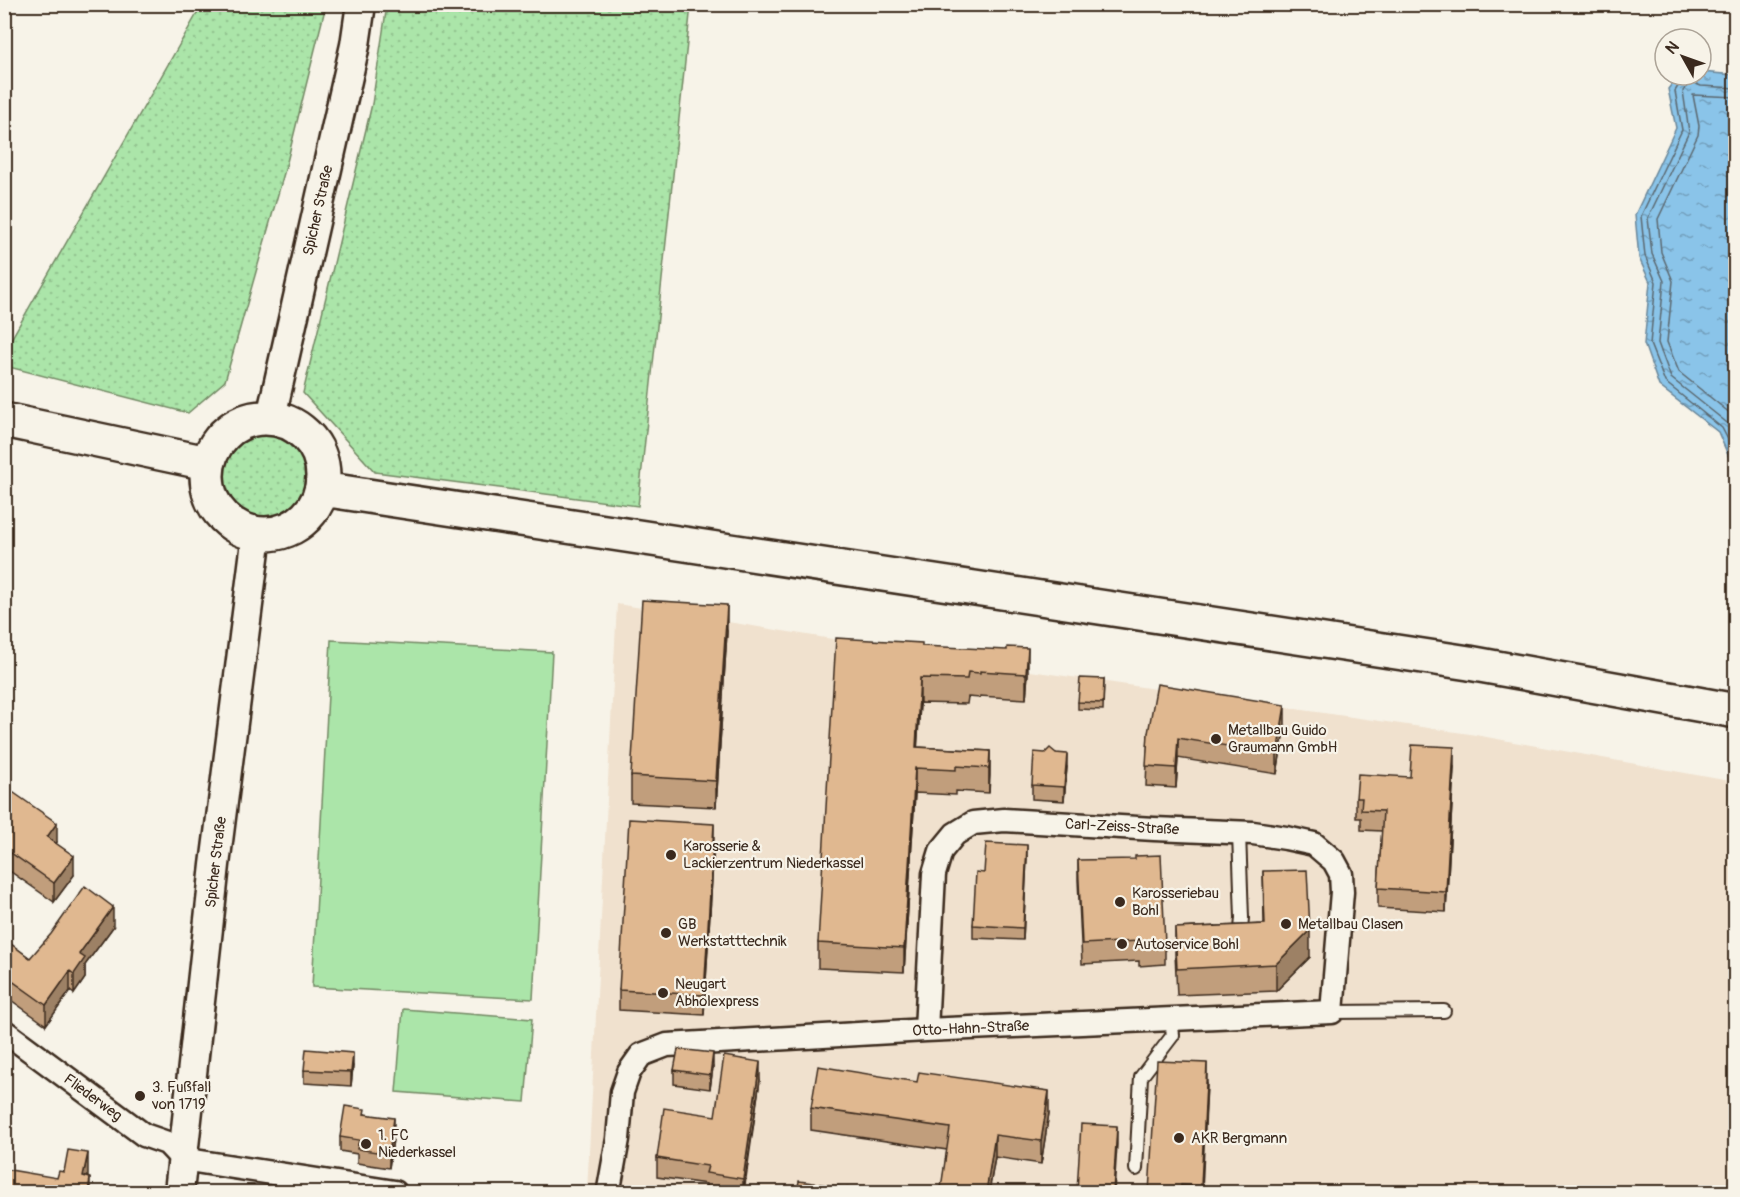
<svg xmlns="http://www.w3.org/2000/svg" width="1740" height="1197" viewBox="0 0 1740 1197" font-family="Pangolin,sans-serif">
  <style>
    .built { fill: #f0e1ce }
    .grass { fill: url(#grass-dots); stroke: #738864; stroke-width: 1.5 }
    .pitch { fill: #abe5a9; stroke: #738864; stroke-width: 1.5 }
    .water { fill: url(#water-ripples); stroke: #6a8698; stroke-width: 1.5 }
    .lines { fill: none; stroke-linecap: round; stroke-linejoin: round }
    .shore { stroke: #5b686f; stroke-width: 1.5 }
    .service-casing { stroke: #3b2a1e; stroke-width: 16 }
    .minor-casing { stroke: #3b2a1e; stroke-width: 27 }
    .tertiary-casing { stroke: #3b2a1e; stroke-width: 33 }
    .secondary-casing { stroke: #3b2a1e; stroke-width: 38 }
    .service { stroke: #f7f3e8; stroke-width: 12 }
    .minor { stroke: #f7f3e8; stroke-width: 22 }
    .tertiary { stroke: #f7f3e8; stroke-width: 28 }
    .secondary { stroke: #f7f3e8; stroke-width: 33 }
    .wall { fill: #c19e7c; stroke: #3b2a1e; stroke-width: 1.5 }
    .shaded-wall { fill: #9d8165; stroke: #3b2a1e; stroke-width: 1.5 }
    .building { fill: #e0b890; stroke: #3b2a1e; stroke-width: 1.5 }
    .poi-dot { fill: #3b2a1e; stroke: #f7f3e8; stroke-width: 2 }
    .labels { text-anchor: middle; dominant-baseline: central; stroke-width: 4.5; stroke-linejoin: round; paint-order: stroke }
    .street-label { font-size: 15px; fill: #3b2a1e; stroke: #f7f3e8 }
    .poi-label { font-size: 15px; fill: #3b2a1e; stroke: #f7f3e8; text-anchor: start }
  </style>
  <defs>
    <pattern id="grass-dots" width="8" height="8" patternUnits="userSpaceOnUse" patternTransform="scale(1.5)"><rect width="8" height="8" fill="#abe5a9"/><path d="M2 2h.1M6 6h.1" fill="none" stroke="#94c591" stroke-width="1.8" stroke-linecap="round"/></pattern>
    <pattern id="water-ripples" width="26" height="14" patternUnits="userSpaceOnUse" patternTransform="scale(1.5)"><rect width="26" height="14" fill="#8ac4e9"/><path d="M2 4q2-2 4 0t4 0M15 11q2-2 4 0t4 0" fill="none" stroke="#729fbc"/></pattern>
  </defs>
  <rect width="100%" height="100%" fill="#f7f3e8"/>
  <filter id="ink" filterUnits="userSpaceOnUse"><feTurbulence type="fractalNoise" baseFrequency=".0167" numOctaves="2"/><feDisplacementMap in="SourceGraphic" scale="12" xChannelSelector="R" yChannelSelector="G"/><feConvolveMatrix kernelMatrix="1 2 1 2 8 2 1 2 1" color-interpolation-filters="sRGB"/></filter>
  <g filter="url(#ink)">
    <!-- built -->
    <path class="built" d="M617,604L1030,671L1470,734L1735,782V1192H587Z"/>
    <!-- grass -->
    <path class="grass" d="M202,5H326L286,166L225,381L188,413L5,366V350Z
      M387,5H691L638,506L375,472L303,393L372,104Z
      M218 477a47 47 0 1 1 94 0a47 47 0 1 1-94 0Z"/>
    <!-- pitch -->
    <path class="pitch" d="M331,640L552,652L533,999L312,987Z
      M403,1009L532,1019L525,1102L396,1092Z"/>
    <!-- water -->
    <path class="water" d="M1701,72L1735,75V471L1718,432L1659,386L1644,344L1650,282L1639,258L1635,215L1676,128L1668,89L1679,75H1701Z"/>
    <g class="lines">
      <!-- shore -->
      <path class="shore" d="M1683,75L1682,80L1675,91L1682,130L1641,216L1645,256L1656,282L1650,344L1665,382L1722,428L1736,455
        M1736,88L1701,86L1691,82L1683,91L1689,132L1648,218L1652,254L1664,281L1658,343L1671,378L1726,422L1736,437
        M1736,97L1693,95L1699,126L1698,135L1658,219L1661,252L1673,281L1667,342L1679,372L1736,418"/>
      <!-- service casing -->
      <g class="service-casing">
        <path id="service" d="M1233,936L1241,929L1242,918L1239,833
          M1332,1012L1444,1011
          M1136,1169L1141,1077L1173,1035L1171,1019"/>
      </g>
      <!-- minor casing -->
      <g class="minor-casing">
        <g id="minor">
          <path id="s1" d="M4,1031L144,1135L167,1143L182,1159L395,1192"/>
          <path id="s2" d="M609,1189L618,1139L622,1092L629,1072L641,1055L667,1045L926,1030L1332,1012L1342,892L1341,874L1334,861L1314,844L1286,838L1253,833L1154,829L1004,820L973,823L955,834L941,851L934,874L926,1030"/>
        </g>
      </g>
      <!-- tertiary casing -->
      <g class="tertiary-casing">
        <g id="tertiary">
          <path id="s3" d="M271,417L355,45L361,4"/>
          <path id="s4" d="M179,1192L215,865L257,534"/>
        </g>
      </g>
      <!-- secondary casing -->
      <g class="secondary-casing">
        <path id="secondary" d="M207 476a58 58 0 1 1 116 0a58 58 0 1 1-116 0Z
          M4,420L207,463
          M322,489L1469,663L1736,711"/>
      </g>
      <!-- service -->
      <use href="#service" class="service"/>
      <!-- minor -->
      <use href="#minor" class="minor"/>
      <!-- tertiary -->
      <use href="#tertiary" class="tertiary"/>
      <!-- secondary -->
      <use href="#secondary" class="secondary"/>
    </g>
    <!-- wall -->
    <path class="wall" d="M727,632L716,807L631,803V776Z
      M922,646L1028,673L1026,699L980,696V698L968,697L967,704L920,703L917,747L990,751L989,793L956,791V795L915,793L904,972L818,968V943Z
      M1104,679L1103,710L1078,709V702Z
      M1285,725L1277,774L1178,758L1176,788L1146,786L1148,733Z
      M1056,753L1067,767L1064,801L1032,799V785Z
      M1454,767L1446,912L1378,908V888L1382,831L1361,830V818H1356V798L1410,777Z
      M4,786L57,842L56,843L74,875L54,902L4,867Z
      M714,844L704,1015L619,1010V990Z
      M1027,857L1023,940L973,938V925L984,873Z
      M1078,860L1165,944V964L1139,966V961L1082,964L1078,880Z
      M1263,871L1310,957L1276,991L1177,995L1175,954V928L1264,924Z
      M113,927L85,965V978L74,994L70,991L46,1025L4,995V939L30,958Z
      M353,1066L351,1086L304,1083V1070Z
      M713,1067L710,1089L674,1084V1070Z
      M760,1080L744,1192H706V1184L657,1177V1158L715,1116Z
      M1207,1083L1202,1192H1149Z
      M811,1108L1049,1113L1041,1164L995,1157L989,1192H941L947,1150L811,1130Z
      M365,1114L394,1132L389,1168L357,1163V1154L340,1151V1137Z"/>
    <!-- shaded-wall -->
    <path class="shaded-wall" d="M727,605V632L716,807V781Z
      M1028,648V673L1026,699V674Z
      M920,678V703L916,772V747Z
      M1285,705V725L1277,774V754Z
      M1178,738V758L1176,788V768Z
      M1454,747V767L1446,912V892Z
      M990,751V776L989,793V768Z
      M1067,754V767L1064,801V787Z
      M915,768V793L904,972V948Z
      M57,823V842L47,856V837Z
      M714,824V844L704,1015V995Z
      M1027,845V857L1023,940V928Z
      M74,856V875L54,902V883Z
      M113,907V927L85,965V978L74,994V974L79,954Z
      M1310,930V957L1276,991V964Z
      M70,971V991L46,1025V1005Z
      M353,1053V1066L351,1086V1072Z
      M713,1053V1067L710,1089V1075Z
      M760,1062V1080L743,1192V1179Z
      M1207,1063V1083L1201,1192V1186Z
      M1049,1091V1113L1041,1164V1141Z
      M394,1118V1132L389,1168V1154Z
      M1117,1126V1145L1114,1192H1113Z
      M995,1135V1157L989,1192H986Z
      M88,1153V1178L83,1176Z
      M90,1178V1192H88Z"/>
    <!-- building -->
    <path class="building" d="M642,600L727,605L716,781L631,776Z
      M836,638L922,643V646L1007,650V647L1028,648L1026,674L980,671V673L968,672L967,679L920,678L916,747L990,751L989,768L956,766V770L915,768L904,948L818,943Z
      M1080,678L1104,679L1103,703L1078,702Z
      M1157,684L1285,705L1277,754L1178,738L1176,768L1146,766L1148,733Z
      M1412,745L1454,747L1446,892L1378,888L1383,811L1361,810L1362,798H1356L1358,774L1410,777Z
      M1050,748L1056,753L1067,754L1064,787L1032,785L1034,752L1045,753Z
      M4,786L57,823L47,837L74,856L54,883L4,848Z
      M629,819L714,824L704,995L619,990Z
      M986,843L1027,845L1023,928L973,925L976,872L984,873Z
      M1161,855L1165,944L1139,946V941L1082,944L1078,860L1135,859V856Z
      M1307,870L1310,930L1276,964L1177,969L1175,928L1265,924L1263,871Z
      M85,886L113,907L79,954L85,958L74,974L70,971L46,1005L4,975V939L30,958L51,934Z
      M306,1049L353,1053L351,1072L304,1070Z
      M678,1049L713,1053L710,1075L674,1070Z
      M724,1056L760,1062L743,1179L706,1173L708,1166L657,1158L664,1108L715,1116Z
      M1157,1061L1207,1063L1201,1186L1181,1185L1180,1192H1149Z
      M818,1066L917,1082L919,1072L1049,1091L1041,1141L995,1135L986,1192H967L941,1188L950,1128L811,1108Z
      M345,1106L365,1109L364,1114L394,1118L389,1154L357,1149L359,1140L340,1137Z
      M1081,1124L1117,1126L1113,1192H1067V1190L1077,1191Z
      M68,1150L88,1153L83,1176L90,1178L88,1192H4V1169L57,1178L59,1171L64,1172Z
      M799,1181L877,1192H797Z"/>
  </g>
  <!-- markers -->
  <g class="poi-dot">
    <circle cx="1216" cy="739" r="6"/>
    <circle cx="671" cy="855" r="6"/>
    <circle cx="1120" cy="902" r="6"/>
    <circle cx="1286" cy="924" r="6"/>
    <circle cx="666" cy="933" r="6"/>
    <circle cx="1122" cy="944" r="6"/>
    <circle cx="663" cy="993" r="6"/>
    <circle cx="140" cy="1096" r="6"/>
    <circle cx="1179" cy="1138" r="6"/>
    <circle cx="366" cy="1144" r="6"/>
  </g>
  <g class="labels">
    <!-- street labels -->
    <g class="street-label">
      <text stroke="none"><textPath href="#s3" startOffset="212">Spicher Straße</textPath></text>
      <text transform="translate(1122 827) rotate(3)">Carl-Zeiss-Straße</text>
      <text stroke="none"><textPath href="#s4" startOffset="332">Spicher Straße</textPath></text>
      <text stroke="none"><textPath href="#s2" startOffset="472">Otto-Hahn-Straße</textPath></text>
      <text stroke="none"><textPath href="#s1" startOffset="111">Fliederweg</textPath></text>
    </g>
    <!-- poi labels -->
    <g class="poi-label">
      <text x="1228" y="730">Metallbau Guido<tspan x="1228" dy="17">Graumann GmbH</tspan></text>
      <text x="683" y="846">Karosserie &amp;<tspan x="683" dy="17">Lackierzentrum Niederkassel</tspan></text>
      <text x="1132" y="893">Karosseriebau<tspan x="1132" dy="17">Bohl</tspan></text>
      <text x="678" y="924">GB<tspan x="678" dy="17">Werkstatttechnik</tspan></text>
      <text x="1298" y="924">Metallbau Clasen</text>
      <text x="1134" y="944">Autoservice Bohl</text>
      <text x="675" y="984">Neugart<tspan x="675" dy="17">Abholexpress</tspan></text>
      <text x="152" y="1087">3. Fußfall<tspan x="152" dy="17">von 1719</tspan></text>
      <text x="378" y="1135">1. FC<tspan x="378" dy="17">Niederkassel</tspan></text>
      <text x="1191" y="1138">AKR Bergmann</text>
    </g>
  </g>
  <!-- margin -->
  <rect width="1740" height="1197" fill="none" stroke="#f7f3e8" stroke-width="24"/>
  <rect x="12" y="12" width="1716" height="1173" fill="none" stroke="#3b2a1e" stroke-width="2" filter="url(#ink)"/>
  <!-- north arrow -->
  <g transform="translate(1683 57) rotate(310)"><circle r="28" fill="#f7f3e8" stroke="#aca397" stroke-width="1.5"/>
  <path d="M0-4.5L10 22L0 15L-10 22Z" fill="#3b2a1e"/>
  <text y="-9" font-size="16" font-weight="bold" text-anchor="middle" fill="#3b2a1e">N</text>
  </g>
</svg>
